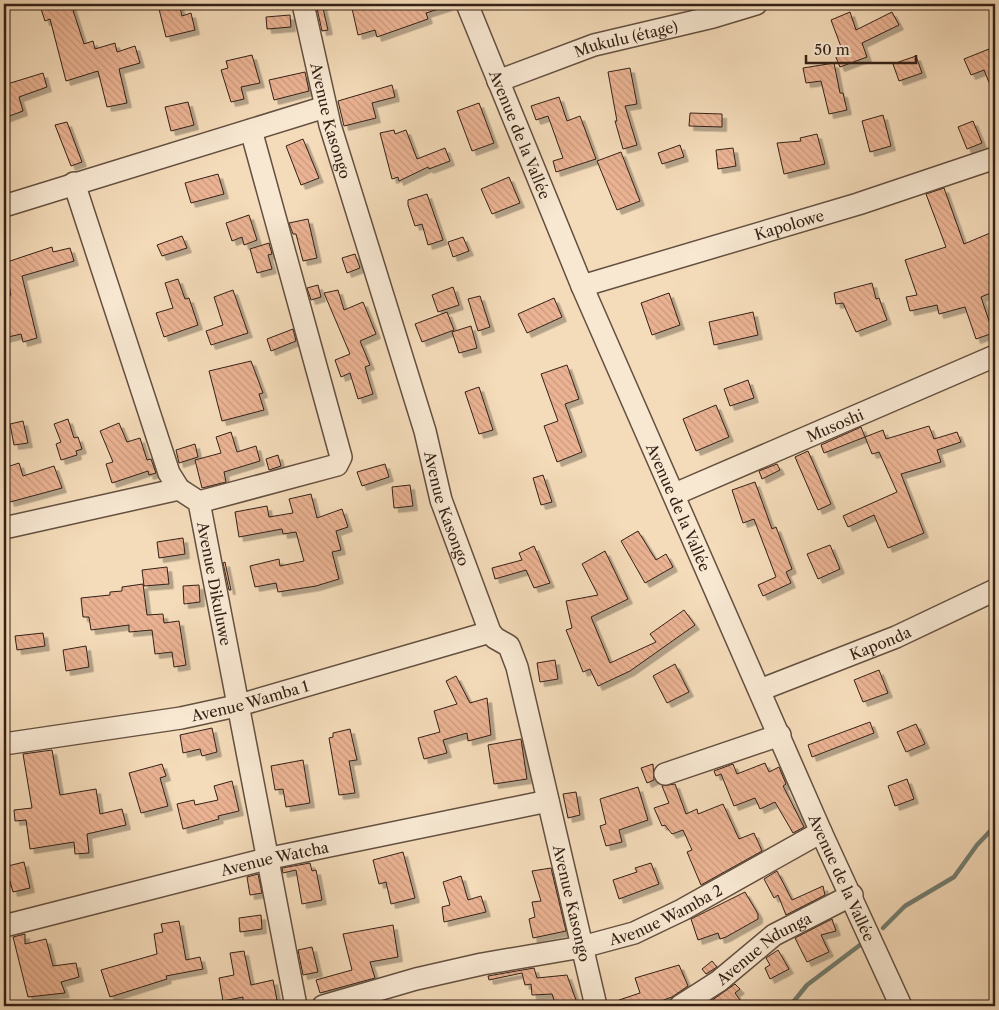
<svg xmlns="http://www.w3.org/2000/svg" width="999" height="1010" viewBox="0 0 999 1010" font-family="'Libre Caslon Text',serif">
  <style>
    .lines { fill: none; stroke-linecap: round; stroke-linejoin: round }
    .stream { stroke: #727d70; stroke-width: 4.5 }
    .building { fill: url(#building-back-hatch); stroke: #342117; filter: url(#shadow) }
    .minor-casing { stroke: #645040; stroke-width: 24 }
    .minor { stroke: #f8e8d2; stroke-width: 21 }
    .labels { text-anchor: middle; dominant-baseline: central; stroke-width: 4; stroke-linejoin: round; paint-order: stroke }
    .street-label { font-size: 15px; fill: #342117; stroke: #f8e8d2 }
  </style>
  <defs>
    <pattern id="building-back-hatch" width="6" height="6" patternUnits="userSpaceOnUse" patternTransform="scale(1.25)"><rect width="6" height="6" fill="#ebb393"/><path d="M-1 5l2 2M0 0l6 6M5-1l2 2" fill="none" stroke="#ca9a7e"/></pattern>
    <filter id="shadow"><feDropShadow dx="4.5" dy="4.5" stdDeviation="0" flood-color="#0004"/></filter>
  </defs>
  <rect width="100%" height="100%" fill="#f4dbb9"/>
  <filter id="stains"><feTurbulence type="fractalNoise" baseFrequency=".004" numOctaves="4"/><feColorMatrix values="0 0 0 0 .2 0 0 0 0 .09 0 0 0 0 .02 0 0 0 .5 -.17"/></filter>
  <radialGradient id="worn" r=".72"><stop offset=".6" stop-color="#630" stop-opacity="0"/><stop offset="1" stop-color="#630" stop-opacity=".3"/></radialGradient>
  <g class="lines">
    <!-- stream -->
    <path class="stream" d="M883,928L905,906L954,877L977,845L995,826
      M790,1006L807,985L860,945"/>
  </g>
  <!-- building -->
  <path class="building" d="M59,4H71L84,44L93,41L95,49L115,43L117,52L135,46L140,63L119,69L127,103L107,107L98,71L66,81L50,19L45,21L41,9Z
    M179,4L182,16L191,13L195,30L166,37L159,9Z
    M316,4H322L328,30L322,31Z
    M351,4H447L448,6L426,13L428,19L377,37L375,30L358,35Z
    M850,12L856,30L892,12L899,25L862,43L867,57L840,67L835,55L843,52L831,20Z
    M290,15L291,27L267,29L266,17Z
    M989,49L995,65V97L984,70L971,75L964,59Z
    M252,55L260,83L241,87L244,99L231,102L221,70L228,68L226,61Z
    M916,56L922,73L899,81L893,64Z
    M834,63L840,93H843L847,110L829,114L821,81L806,83L803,68Z
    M630,68L637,104L625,106L637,145L623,149L615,121H617L608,72Z
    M305,72L309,91L274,100L269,80Z
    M43,73L47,87L19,97L23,111L4,118V85Z
    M392,85L395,97L372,103L376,118L344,126L338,101Z
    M559,97L567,121L580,116L596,159L556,172L553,161L563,158L548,116L536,120L531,106Z
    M188,102L194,125L171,131L165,107Z
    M479,103L494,143L472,151L457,111Z
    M690,113L722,114V127L689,126Z
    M883,115L891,146L870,152L862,121Z
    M973,121L982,143L967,149L958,127Z
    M67,122L82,162L71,166L55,125Z
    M394,130L395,134L406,130L417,159L445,148L450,161L429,169L428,167L399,181L398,177L392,179L380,133Z
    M817,134L825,164L784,174L777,143L801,141L800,138Z
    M303,139L319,178L301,185L286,146Z
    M680,145L684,157L662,164L658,153Z
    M733,148L736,166L718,169L716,150Z
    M621,152L640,201L617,210L597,161Z
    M218,174L224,194L191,203L185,183Z
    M509,177L520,203L492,214L481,189Z
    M944,188L964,244L995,231V291L981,297L993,333L976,339L965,307L939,314L937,305L910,311L906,297L917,295L905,260L946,247L926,194Z
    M427,194L443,240L428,245L422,224L415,226L408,205V200Z
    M249,215L257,240L244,245L242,237L232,241L226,223Z
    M308,219L317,258L303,261L296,234H293L289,223Z
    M182,236L187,248L162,256L157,245Z
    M463,237L469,251L453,257L448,242Z
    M269,243L272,254L268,255L272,269L257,273L250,249Z
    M52,247L53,252L70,248L74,261L22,276L37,338L23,342L21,334L4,338V297L11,295L4,263Z
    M355,254L360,268L347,273L342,258Z
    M178,279L185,299L189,298L198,325L164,337L156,313L173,308L165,283Z
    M872,283L876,299L879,298L887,320L856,332L843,303L836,304L834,293Z
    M318,285L321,297L311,300L307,288Z
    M453,287L459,305L438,312L432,295Z
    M233,290L248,333L211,345L206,331L223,325L214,297Z
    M338,290L344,310L363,302L376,334L360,341L370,365L365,367L373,394L358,399L350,373L341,377L335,360L350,354L324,293Z
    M669,293L680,325L652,335L641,303Z
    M480,296L490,327L478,331L468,299Z
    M554,298L562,317L527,333L518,314Z
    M447,312L454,330L422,342L415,324Z
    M753,312L758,335L714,345L709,322Z
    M471,326L477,348L459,353L452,332Z
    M293,329L296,341L271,351L267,339Z
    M251,361L263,393L259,394L264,410L222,421L209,371Z
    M567,365L579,399L565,404L582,452L557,462L544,426L558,421L541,374Z
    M748,380L754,398L730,406L724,389Z
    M479,387L493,430L479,434L465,392Z
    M716,405L729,437L696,451L683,419Z
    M68,419L74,438L78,437L82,449L76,451L77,455L61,460L56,444L61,442L54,424Z
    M23,421L28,443L14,445L10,424Z
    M119,423L127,442L140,438L147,460L151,459L156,473L149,475L148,471L112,483L106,464L113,462L100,431Z
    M929,426L934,439L957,432L961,442L937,450L941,462L901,474L924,533L888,548L874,515L848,527L843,516L897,492L879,452L872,454L865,437L883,430L886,439Z
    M861,427L865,437L824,453L821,445Z
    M231,432L237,452L256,446L260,461L224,472L226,482L202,488L195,460L221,453L216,437Z
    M195,444L198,457L179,463L176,450Z
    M808,451L831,504L818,510L795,457Z
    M278,455L281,466L269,470L266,459Z
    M19,463L23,476L54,466L62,488L10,502L4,484V468Z
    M385,464L389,477L362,486L357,472Z
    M777,464L780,470L762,479L759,471Z
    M543,475L552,502L541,505L533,478Z
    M755,482L772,529L776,527L792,569L786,572L791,583L763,596L758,585L776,577L754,519L743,523L732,490Z
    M410,485L413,506L394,508L392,487Z
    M311,494L317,518L342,509L348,527L336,531L341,550L332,552L339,579L316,586L278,592L276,583L255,587L250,566L279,559L280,566L304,561L296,532L283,534L282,529L239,537L235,512L267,506L269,517L293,513L289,499Z
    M638,531L656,560L666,554L673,567L645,583L621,541Z
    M183,538L185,554L159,558L157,542Z
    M830,545L840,569L818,579L807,554Z
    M534,546L550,583L534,588L526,570L495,579L492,568L522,560L519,553Z
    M605,551L628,599L591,617L610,663L656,642L650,634L684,610L695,625L630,671L598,686L590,669L583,672L566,630L572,628L566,601L598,595L582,564Z
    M225,562L231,590H229L223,563Z
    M167,567L169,584L144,586L142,570Z
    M143,584L147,615L163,614L164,623L179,621L186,665L174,667L172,652L155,654L152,630L129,632V625L91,630L89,617H83L81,598L110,595V592L122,591V587Z
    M199,585L200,602L184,604L183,586Z
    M43,633L45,646L17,650L15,636Z
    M86,646L89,667L66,671L63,650Z
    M555,660L558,679L540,682L537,663Z
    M675,664L689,692L667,703L653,676Z
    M879,670L888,693L863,702L854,680Z
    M456,676L470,703L487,698L491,735L468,741L467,733L443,740L447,753L424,759L418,738L440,732L434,711L457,704L446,681Z
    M870,722L874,733L812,757L808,745Z
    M916,724L925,744L906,752L897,732Z
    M212,728L217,752L202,756L200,749L183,753L180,735Z
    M350,729L357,760L349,761L355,793L339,795L329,738L333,737V733Z
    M521,739L527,779L494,784L488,745Z
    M52,750L60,795L96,789L100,814L122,809L126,825L87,834L89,853L75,854L74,842L30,849L26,820L15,821L14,810L32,808L23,754Z
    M303,760L310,803L286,807L283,789L275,790L271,766Z
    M765,763L769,772L779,767L786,784L783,786L804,827L793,833L775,802L760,809L755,798L734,806L721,774L716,776L714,771L733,764L737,774Z
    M162,764L166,776L160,778L168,806L141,813L129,773Z
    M653,764L654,780L647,783L641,768Z
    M907,779L914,799L895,806L888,786Z
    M232,781L239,811L218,816L219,819L183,829L177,804L194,800L195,805L218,800L214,786Z
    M675,784L686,814L697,809L698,814L723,804L739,839L754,833L762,851L701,885L687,852L692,850L683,830L672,834L665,825L662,826L654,808L669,803L662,786Z
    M638,787L648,820L619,830L622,842L606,846L600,826L606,824L600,799Z
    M576,792L580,815L568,818L563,794Z
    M403,852L415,898L391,904L386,882L379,884L373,860Z
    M24,862L30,888L13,892L10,881L4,882V867Z
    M310,863L312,871L316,870L322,900L302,904L296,870L283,873L282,868Z
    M651,863L659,884L619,899L613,880L637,872L635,868Z
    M551,868L566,931L533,938L529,919L535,917L532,902L541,901L532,871Z
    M777,871L792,900L823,886L825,895L786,915L778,895L774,898L764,879Z
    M258,874L262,893L250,895L247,877Z
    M461,876L468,900L481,896L486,912L444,922L442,907L450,905L443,882Z
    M745,892L758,914V919L726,937L720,939L718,933L698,940L691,919Z
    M261,915L262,929L240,932L239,918Z
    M832,919L836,931L821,935L829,952L807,962L795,938Z
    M179,921L186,960L200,957L203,969L166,976L167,979L110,997L101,970L157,954L154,934L163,932L161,924Z
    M393,925L398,957L370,962L375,978L320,993L316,980L352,970L343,934Z
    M25,934V944L46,939L53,966L76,963L79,977L61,982L65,993L28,997L13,937Z
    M312,947L318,972L303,975L298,950Z
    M778,950L789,969L770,979L765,968L770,965L766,958Z
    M244,951L251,985L273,980L277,1000L253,1005V1002L243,1003V997L223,1001L219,978L234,975L230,953Z
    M712,961L717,967L706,974L702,969Z
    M679,965L688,986L672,997L647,1006L644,1003L634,1006H621L619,1000L640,993L635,978Z
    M534,968L537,978L567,975L577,1003L556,1006L552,994L532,995L531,984L525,985L522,973L489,980L488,976Z
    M735,984L740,989L735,993L740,1000L730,1006H704Z"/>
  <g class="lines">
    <!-- minor casing -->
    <g class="minor-casing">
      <g id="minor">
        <path id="s1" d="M303,4L330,125L425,431L441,500L490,632L495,638L509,646L517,667L596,1006"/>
        <path id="s2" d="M467,4L582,286L821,832L901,1006"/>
        <path id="s3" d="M498,81L594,45L713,17L756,4"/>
        <path id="s4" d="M74,183L169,473L179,489L199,502L296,1006"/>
        <path d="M4,206L325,107"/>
        <path id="s5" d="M582,286L858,204L995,158"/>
        <path id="s6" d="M675,494L995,356"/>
        <path d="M199,502L337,465L341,457L251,130"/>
        <path d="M4,528L179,489"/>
        <path id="s7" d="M760,690L896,637L995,590"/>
        <path id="s8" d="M4,744L181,718L236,706L490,632"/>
        <path d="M665,774L780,735"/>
        <path id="s9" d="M4,926L266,859L548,801"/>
        <path id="s10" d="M323,1006L416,979L482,964L582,947L634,933L682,910L821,832"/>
        <path id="s11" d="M680,1006L719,981L774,935L852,895"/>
      </g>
    </g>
    <!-- minor -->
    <use href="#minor" class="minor"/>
  </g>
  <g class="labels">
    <!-- street labels -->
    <g class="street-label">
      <text stroke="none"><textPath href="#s3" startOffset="135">Mukulu (étage)</textPath></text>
      <text stroke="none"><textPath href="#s1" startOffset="120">Avenue Kasongo</textPath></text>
      <text stroke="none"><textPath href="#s2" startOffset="141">Avenue de la Vallée</textPath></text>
      <text stroke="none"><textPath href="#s5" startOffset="216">Kapolowe</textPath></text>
      <text stroke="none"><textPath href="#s6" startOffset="174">Musoshi</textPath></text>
      <text stroke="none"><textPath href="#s2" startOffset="546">Avenue de la Vallée</textPath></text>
      <text stroke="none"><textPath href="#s1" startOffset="525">Avenue Kasongo</textPath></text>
      <text stroke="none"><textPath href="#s4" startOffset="431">Avenue Dikuluwe</textPath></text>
      <text stroke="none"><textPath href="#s7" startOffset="129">Kaponda</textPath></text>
      <text stroke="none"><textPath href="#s8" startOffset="250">Avenue Wamba 1</textPath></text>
      <text stroke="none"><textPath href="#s9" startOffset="279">Avenue Watcha</textPath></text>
      <text stroke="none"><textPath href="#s2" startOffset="951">Avenue de la Vallée</textPath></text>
      <text stroke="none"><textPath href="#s1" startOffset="945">Avenue Kasongo</textPath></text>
      <text stroke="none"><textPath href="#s10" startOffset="356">Avenue Wamba 2</textPath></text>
      <text stroke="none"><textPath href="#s11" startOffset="102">Avenue Ndunga</textPath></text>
    </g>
  </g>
  <!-- margin -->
  <rect width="999" height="1010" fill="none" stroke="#f4dbb9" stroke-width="20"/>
  <rect x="5" y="5" width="989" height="1000" fill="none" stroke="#342117" stroke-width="2.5"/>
  <rect x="10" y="10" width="979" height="990" fill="none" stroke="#342117"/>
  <!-- scale -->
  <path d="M806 55v8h110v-8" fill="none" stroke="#342117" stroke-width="2.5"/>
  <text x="814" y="55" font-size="15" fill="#342117" stroke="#f8e8d2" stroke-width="4" paint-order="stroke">50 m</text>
  <rect width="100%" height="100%" filter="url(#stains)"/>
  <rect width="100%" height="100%" fill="url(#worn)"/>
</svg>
